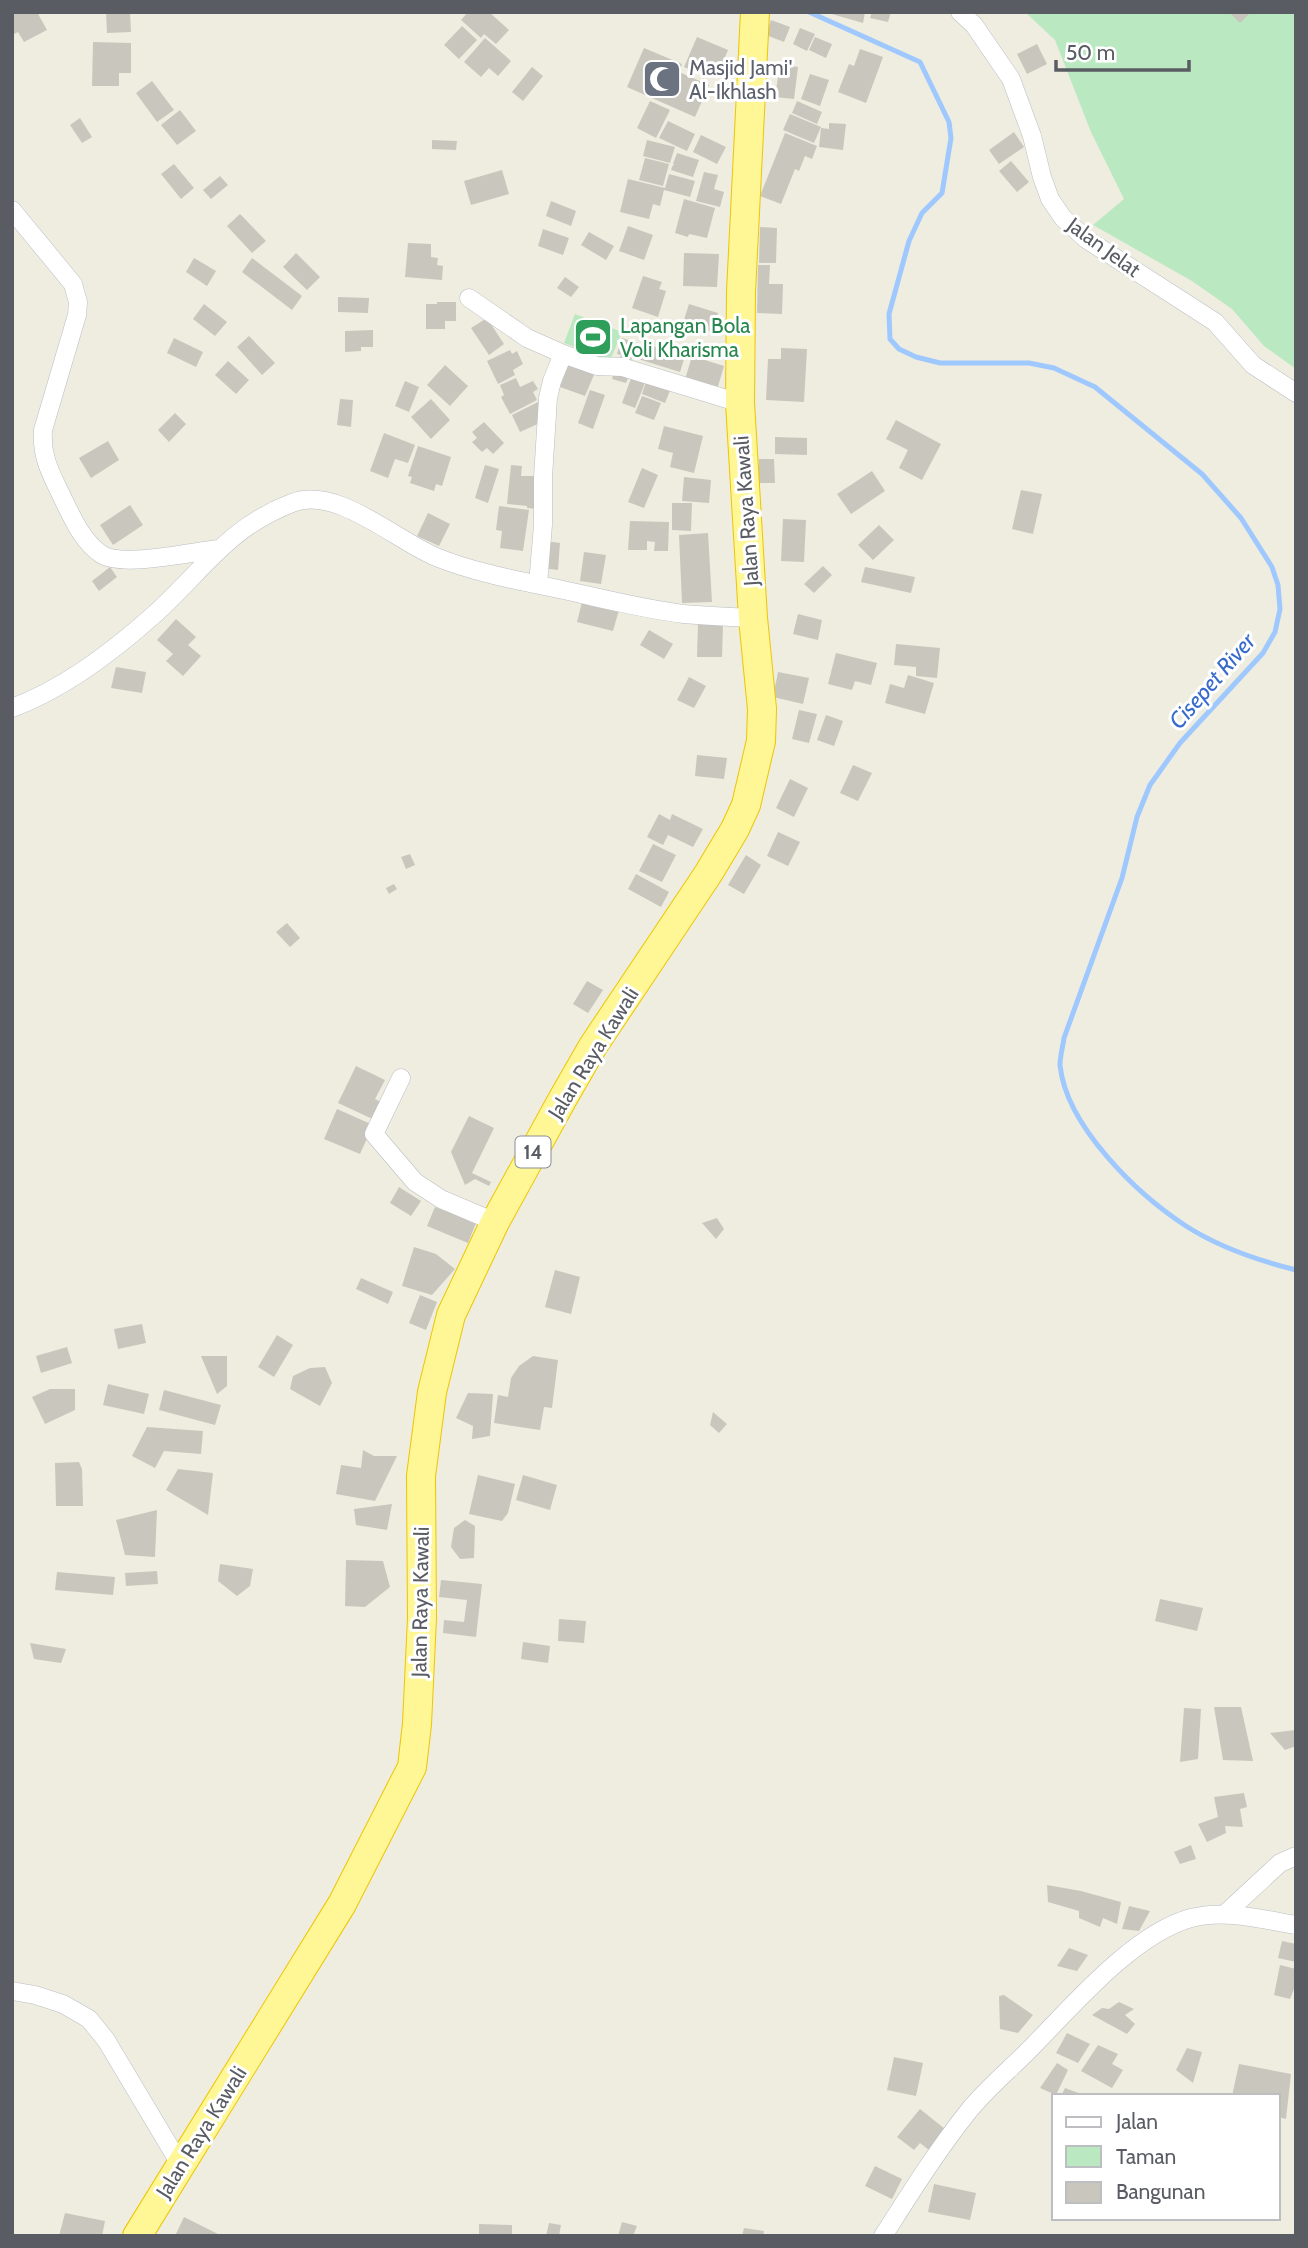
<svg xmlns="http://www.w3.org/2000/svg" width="1308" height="2248" viewBox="0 0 1308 2248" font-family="Cabin,sans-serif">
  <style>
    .green { fill: #bae8c1 }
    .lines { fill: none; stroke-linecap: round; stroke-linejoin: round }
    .stream { stroke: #9fc8ff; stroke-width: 5 }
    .building { fill: #c9c7bd }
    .minor-casing { stroke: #bbbdc4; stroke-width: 19 }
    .trunk-casing { stroke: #eec500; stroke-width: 30 }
    .minor { stroke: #fff; stroke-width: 18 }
    .trunk { stroke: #fff795; stroke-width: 28 }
    .labels { text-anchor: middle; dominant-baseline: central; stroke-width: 6; stroke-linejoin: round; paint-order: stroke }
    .shield { fill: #fff; stroke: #8b8d92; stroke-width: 2 }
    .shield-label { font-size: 19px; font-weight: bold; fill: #595c63 }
    .worship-label { font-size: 21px; fill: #5b616d; stroke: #fff; text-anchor: start }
    .street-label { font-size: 21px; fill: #595c63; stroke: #fff }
    .leisure-label { font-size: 21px; fill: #27864d; stroke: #fff; text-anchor: start }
    .water-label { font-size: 23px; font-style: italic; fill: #386bcc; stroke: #fff }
  </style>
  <rect width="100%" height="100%" fill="#eeede0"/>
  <!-- green -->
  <path class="green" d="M1025,12H1296V369L1264,346L1232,309L1192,281L1093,225L1124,199L1091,132L1055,40Z
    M575,314L622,332L610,361L564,343Z"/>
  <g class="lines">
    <!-- stream -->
    <path class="stream" d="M809,12L920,62L949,122L951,138L942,193L922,213L909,241L889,314L890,339L899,349L916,357L940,363H1029L1054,368L1095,387L1202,474L1241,518L1272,567L1278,585L1280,609L1275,632L1263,653L1180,743L1150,785L1137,817L1122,878L1064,1038C1063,1046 1060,1056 1060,1065C1066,1126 1137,1194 1186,1226C1217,1246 1260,1261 1296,1270"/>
  </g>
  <!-- building -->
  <path class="building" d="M14,12H37L47,30L24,42L18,32L12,35Z
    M106,12H130L131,32L107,33Z
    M468,12H489L509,30L496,44L484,34L481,38L461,20Z
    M825,12H865L863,23Z
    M872,12H891L888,22L870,18Z
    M1229,12H1251L1240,23Z
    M771,20L790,27L784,42L766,35Z
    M462,26L477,40L459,59L444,45Z
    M800,28L815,34L807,51L793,44Z
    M697,37L728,50L720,69L716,68L711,78L684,67Z
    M815,37L832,44L826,58L809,50Z
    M485,38L511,61L498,76L489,68L481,77L464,62Z
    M93,42L131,43V73H119V86H92Z
    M1037,44L1047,64L1027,74L1017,54Z
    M644,48L682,64L679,72L709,85L695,117L627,87Z
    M860,49L883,57L866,103L838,92L849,64L854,66Z
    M780,64L798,67L794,99L775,97Z
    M532,67L543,76L523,101L512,92Z
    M810,74L829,80L820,106L801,99Z
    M152,81L174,110L157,122L136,93Z
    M650,101L670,110L656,138L637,128Z
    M797,101L822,112L817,124L792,113Z
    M180,110L196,131L177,145L161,125Z
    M790,114L821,127L814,143L783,130Z
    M80,118L92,137L82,143L70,125Z
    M668,121L695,134L687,151L659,138Z
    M829,123L846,124L843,150L819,147L821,128L829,129Z
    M1014,132L1024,147L999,164L989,150Z
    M785,133L817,146L812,159L805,156L799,171L795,169L781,204L760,196Z
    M701,135L726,147L717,164L693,152Z
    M432,140L457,141L456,150L432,149Z
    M647,140L675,147L670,163L643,156Z
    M677,153L699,160L693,177L671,170L673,165H675L673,164Z
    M645,158L669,164L663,186L639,180Z
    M1011,161L1029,182L1017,192L999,171Z
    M174,164L194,188L181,199L161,174Z
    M502,170L509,194L471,205L464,181Z
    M704,172L718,175L714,189L724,192L720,207L696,201Z
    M669,174L695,181L690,197L664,190L660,206L653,204L649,219L620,212L628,179L665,188Z
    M220,176L228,185L211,199L203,190Z
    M684,199L715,208L707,238L689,234L688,237L675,233Z
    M551,201L576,211L571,226L546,216Z
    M240,214L266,241L252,253L227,226Z
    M628,226L653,235L644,260L619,251Z
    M760,227L777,228L776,263H759Z
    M543,229L569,238L563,255L538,246Z
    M589,232L614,246L606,260L581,245Z
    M408,243L431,244V257L438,258L437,265L443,266L442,280L405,277Z
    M296,253L320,277L307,290L283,267Z
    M684,253L719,254L717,287L683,286Z
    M194,258L216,271L207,286L186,272Z
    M252,258L302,296L292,310L242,272Z
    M758,265H770L769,284H783L782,314L757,313Z
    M643,276L662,282L659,289L666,291L658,317L632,308Z
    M565,277L579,287L571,297L557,288Z
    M338,297L369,298L368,313L338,312Z
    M437,302H456V321H445V329H426V304H437Z
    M204,304L227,322L215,336L193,319Z
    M689,304L718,313L712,332L683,323Z
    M487,318L504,344L489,355L471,328Z
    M373,330V347H361V351L345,352V331Z
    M249,336L275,363L262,375L237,347Z
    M174,338L203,352L196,367L167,353Z
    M622,338L641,344L636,359L632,358L630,363L620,360L621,355L617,354Z
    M643,343L685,356L680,372L638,359Z
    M781,348L807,349L804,402L766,400L768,359H781Z
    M510,350L512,354L517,351L523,364L513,370L515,375L498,384L487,361Z
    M692,356L724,366L716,393L684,383Z
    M570,360L596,370L585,396L560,387L562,381L558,379L564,364L568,366Z
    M228,361L249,380L236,394L215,375Z
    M445,365L468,386L450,406L427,385Z
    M615,368L630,373L626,383L612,379Z
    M633,373L647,378L635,408L622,403Z
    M516,378L520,387L533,381L538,389L533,392L537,400L510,414L501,397L504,395L500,385Z
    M647,379L671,388L665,403L642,394Z
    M405,381L419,387L409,412L395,406Z
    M590,390L605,395L593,429L578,423Z
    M642,396L661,403L654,420L635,413Z
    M340,399L353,400L351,427L337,425Z
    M431,399L450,420L431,439L411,417Z
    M538,402L543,411L538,414L542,422L520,432L512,415Z
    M175,413L186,424L169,442L158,430Z
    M896,420L941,444L922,480L899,468L908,450L886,439Z
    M484,422L504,443L493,454L487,448L482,452L472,442L477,438L472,432Z
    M664,426L703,436L694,473L670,467L673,453L658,449Z
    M384,433L415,445L408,463L395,459L388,478L370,471Z
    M775,437L807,438V455L775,454Z
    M108,441L119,460L91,478L79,458Z
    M418,446L451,457L442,486L436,484L434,491L410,483L412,477L408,476Z
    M759,459H774L775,483H759Z
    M485,465L499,469L488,503L475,498Z
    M511,465L522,466L521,476H538V509L527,508V506L507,504Z
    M642,468L658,475L644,508L628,502Z
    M872,471L885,491L851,514L837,494Z
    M684,477L711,480L709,503L682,501Z
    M1021,490L1042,494L1033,534L1012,529Z
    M672,503H692L691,531L672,530Z
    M130,505L143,525L113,545L100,525Z
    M499,506L529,510L523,551L500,548L502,531L496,530Z
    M428,513L450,524L439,546L417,536Z
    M783,519L806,520L804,562L781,561Z
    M630,521L669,522L668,551H654L655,542L647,541V550H628Z
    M879,525L894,540L873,560L858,545Z
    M708,533L712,602L682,603L679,535Z
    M545,541L560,543L558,570L542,568Z
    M584,552L606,555L601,584L580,581Z
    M823,566L832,575L814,593L804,584Z
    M110,567L117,577L99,591L92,581Z
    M865,567L915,577L911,593L861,582Z
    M582,602L619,610L613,631L577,622Z
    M798,614L822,620L818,640L793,634Z
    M176,619L196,637L188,645L201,656L183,676L166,661L173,654L157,640Z
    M698,623L723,624L722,657H697Z
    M649,630L673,644L664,659L640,645Z
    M896,644L940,648L937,678L916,676V667L894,665Z
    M836,653L877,663L871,685L855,681L852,690L828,684Z
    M116,667L146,672L142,693L111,688Z
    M778,672L809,678L803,704L773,697Z
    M908,675L934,683L925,714L885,703L890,684L904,688Z
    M689,677L706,686L694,708L677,700Z
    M799,710L817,714L809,743L792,739Z
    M826,715L843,721L834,746L817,740Z
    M697,755L727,758L724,779L695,776Z
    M853,765L872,773L858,801L840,793Z
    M790,779L808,788L794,817L776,808Z
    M659,814L670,820L672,814L703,829L693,847L668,835L663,845L647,837Z
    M778,832L800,842L788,866L767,856Z
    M653,844L676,855L662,882L639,871Z
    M410,854L415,865L406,869L401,857Z
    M746,855L761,865L744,894L728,885Z
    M636,874L669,892L661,907L628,889Z
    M394,884L397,889L389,894L386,888Z
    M287,923L300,938L290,947L276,932Z
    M587,981L603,990L588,1013L573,1004Z
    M356,1066L385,1080L375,1099L387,1105L379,1122L338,1103Z
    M337,1109L373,1125L360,1154L324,1139Z
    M469,1116L494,1128L472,1173L491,1182L489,1186L475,1179L465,1185L451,1152Z
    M399,1187L421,1201L411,1216L390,1203Z
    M435,1207L476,1223L468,1243L427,1226Z
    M717,1218L724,1229L716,1239L702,1223Z
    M414,1247L436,1254L455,1269L432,1295L402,1286Z
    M555,1270L580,1277L571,1314L545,1307Z
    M361,1278L393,1292L388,1304L356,1289Z
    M420,1295L437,1302L426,1330L409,1323Z
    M142,1324L146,1343L118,1349L114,1329Z
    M277,1335L293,1345L274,1377L258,1367Z
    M67,1347L72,1363L41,1373L36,1356Z
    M201,1356H227V1386L217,1394Z
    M533,1356L558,1360L552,1408L544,1407L540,1430L494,1423L498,1395L508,1397L511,1378L519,1366Z
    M325,1367L332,1383L320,1406L290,1389L293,1376L310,1368Z
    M108,1384L149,1394L144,1414L103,1405Z
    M50,1389H75V1410L45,1424L32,1397Z
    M164,1390L221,1405L215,1425L159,1410Z
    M468,1393L493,1394L490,1436L472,1439L473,1426L456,1418Z
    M713,1412L727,1424L719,1433L710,1425Z
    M147,1427L203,1431L201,1454L164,1451L155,1468L132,1456Z
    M363,1450L374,1456H397L375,1501L336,1494L341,1465L361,1468Z
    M79,1462L82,1469L83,1506H56L55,1463Z
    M178,1469L213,1473L208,1515L166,1490Z
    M478,1475L515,1484L508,1513L502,1521L469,1514Z
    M523,1475L557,1485L550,1510L516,1500Z
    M392,1504L387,1530L356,1525L354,1509Z
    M157,1510L155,1557L125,1555L116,1520Z
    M465,1520L475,1526L474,1558L460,1559L451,1547L454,1528Z
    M346,1560L383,1561L390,1587L365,1607L345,1606Z
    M220,1564L253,1569L250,1586L237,1596L218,1581Z
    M157,1571L158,1584L126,1586L125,1573Z
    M57,1572L115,1577L113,1595L55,1590Z
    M441,1580L482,1584L476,1637L443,1633L444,1620L464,1622L467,1600L439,1597Z
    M1160,1599L1203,1608L1197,1631L1155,1621Z
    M559,1619L586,1621L584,1643L558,1641Z
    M523,1642L550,1646L548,1663L521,1659Z
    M30,1643L66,1649L61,1663L34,1659Z
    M1214,1707H1241L1253,1761L1223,1760Z
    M1184,1708L1201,1709L1198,1759L1180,1762Z
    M1296,1730V1746L1285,1750L1270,1733Z
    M1244,1793L1247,1807L1240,1809L1243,1827L1225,1826L1226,1833L1207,1842L1198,1824L1218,1817L1214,1797Z
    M1191,1845L1196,1859L1180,1864L1174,1852Z
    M1047,1885L1081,1891L1121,1902L1117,1924L1103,1918L1100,1927L1079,1918V1911L1048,1902Z
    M1129,1906L1150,1911L1139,1931L1122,1929Z
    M1282,1941L1296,1944V1962L1278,1958Z
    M1069,1948L1088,1955L1077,1971L1057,1966Z
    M1280,1965L1296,1969V1984L1290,1999L1274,1995Z
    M1004,1995L1033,2015L1018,2033L1000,2029L999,1996Z
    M1119,2002L1134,2009L1125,2015L1135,2024L1127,2034L1092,2015L1102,2008L1109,2009Z
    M1067,2033L1090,2044L1078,2063L1056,2053Z
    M1098,2045L1118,2054L1112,2064L1123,2070L1112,2088L1081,2071Z
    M1187,2048L1202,2052L1193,2083L1176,2070Z
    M894,2057L923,2063L916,2096L887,2090Z
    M1057,2063L1068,2070L1056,2095L1040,2088Z
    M1239,2064L1291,2074L1286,2119L1278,2117V2096H1232Z
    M1065,2088L1084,2095V2096H1061Z
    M920,2109L945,2129L929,2150L920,2143L914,2150L897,2137Z
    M875,2166L902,2179L892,2199L865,2186Z
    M934,2184L976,2193L970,2220L928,2212Z
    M65,2213L105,2221L102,2236H59Z
    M184,2217L222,2236H175Z
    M622,2222L637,2226L633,2236H618Z
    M549,2223L561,2225L559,2236H546Z
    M479,2224L512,2225V2236H479Z
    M744,2228L764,2231L763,2236H742Z"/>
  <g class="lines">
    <!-- minor casing -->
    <g class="minor-casing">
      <path id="minor" d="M960,12L974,25L1011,79L1032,136L1042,177L1050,199L1063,218L1086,239L1215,322L1253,365L1296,393
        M12,210L73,284L78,302L77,315L43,430C41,459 52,475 64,501C73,519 83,542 101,554C121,568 192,552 218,549
        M469,298L527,338L563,354L597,366L622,367L740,403
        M538,584L543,525V477L548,398L552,381L563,354
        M12,708C66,688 115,650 157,612C204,569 229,527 292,503C336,485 395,540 436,557C473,572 515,580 554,588C597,597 641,609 684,614C707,616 730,617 753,618
        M401,1078L374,1134L415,1182L441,1199L495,1222
        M1226,1913L1280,1863L1296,1856
        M12,1991L35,1995L63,2004L89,2019L106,2040L180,2164
        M883,2236C910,2194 936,2152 967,2113C984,2091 1007,2072 1027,2052C1069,2010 1132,1934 1191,1918C1226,1909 1260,1919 1296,1925"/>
    </g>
    <!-- trunk casing -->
    <g class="trunk-casing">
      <path id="trunk" d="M137,2236L342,1904L412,1767L417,1724L422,1618L421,1476L432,1392L451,1315L495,1222L562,1100L593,1046L708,874L735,829L746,805L761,741L762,709L753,618L740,403L741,292L755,12"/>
    </g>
    <!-- minor -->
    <use href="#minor" class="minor"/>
    <!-- trunk -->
    <use href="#trunk" class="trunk"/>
  </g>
  <!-- icons -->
  <defs>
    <g id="mosque-square" transform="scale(2.0125)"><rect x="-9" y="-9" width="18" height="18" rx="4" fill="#6b7280" stroke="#fff"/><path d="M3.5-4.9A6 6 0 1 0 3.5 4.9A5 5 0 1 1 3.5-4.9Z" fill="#fff"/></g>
    <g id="stadium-square" transform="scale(2.0125)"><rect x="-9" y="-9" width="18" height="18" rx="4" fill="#2e9e5b" stroke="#fff"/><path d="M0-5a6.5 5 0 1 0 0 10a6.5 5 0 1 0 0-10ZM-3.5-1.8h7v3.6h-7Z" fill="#fff"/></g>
  </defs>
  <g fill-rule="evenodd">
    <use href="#mosque-square" x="662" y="79"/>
    <use href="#stadium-square" x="593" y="337"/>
  </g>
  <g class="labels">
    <!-- shield labels -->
    <rect class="shield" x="515.5" y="1136.5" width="35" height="31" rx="5"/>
    <g class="shield-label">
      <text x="533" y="1152">14</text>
    </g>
    <!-- worship labels -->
    <g class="worship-label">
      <text x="689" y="67">Masjid Jami'<tspan x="689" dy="24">Al-Ikhlash</tspan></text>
    </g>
    <!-- street labels -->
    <g class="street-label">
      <text transform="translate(1104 247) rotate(36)">Jalan Jelat</text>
      <text transform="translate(746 511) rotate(-94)">Jalan Raya Kawali</text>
      <text transform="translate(593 1053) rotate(-58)">Jalan Raya Kawali</text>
      <text transform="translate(420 1602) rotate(-89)">Jalan Raya Kawali</text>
      <text transform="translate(201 2132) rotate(-58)">Jalan Raya Kawali</text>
    </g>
    <!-- leisure labels -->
    <g class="leisure-label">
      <text x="620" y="325">Lapangan Bola<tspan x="620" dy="24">Voli Kharisma</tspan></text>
    </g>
    <!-- water labels -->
    <g class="water-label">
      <text transform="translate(1212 681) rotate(-49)">Cisepet River</text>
    </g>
  </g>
  <!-- border -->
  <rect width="1308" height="2248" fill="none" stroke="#595c63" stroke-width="28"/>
  <!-- legend -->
  <rect x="1052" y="2094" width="228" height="126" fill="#ffffff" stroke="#bdbec1" stroke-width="2"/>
  <rect x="1066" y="2117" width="35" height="10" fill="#ffffff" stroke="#bdbec1" stroke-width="2"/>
  <text x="1116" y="2129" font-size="21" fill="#595c63">Jalan</text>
  <rect x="1066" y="2146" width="35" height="21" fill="#bae8c1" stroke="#bdbec1" stroke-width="2"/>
  <text x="1116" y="2164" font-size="21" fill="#595c63">Taman</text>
  <rect x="1066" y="2182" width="35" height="21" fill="#c9c7bd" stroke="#bdbec1" stroke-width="2"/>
  <text x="1116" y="2199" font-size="21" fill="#595c63">Bangunan</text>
  <!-- scale -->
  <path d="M1056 60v10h133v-10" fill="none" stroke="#595c63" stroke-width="3.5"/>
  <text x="1066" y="60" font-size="21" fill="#595c63" stroke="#ffffff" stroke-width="5" paint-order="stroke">50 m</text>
</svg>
